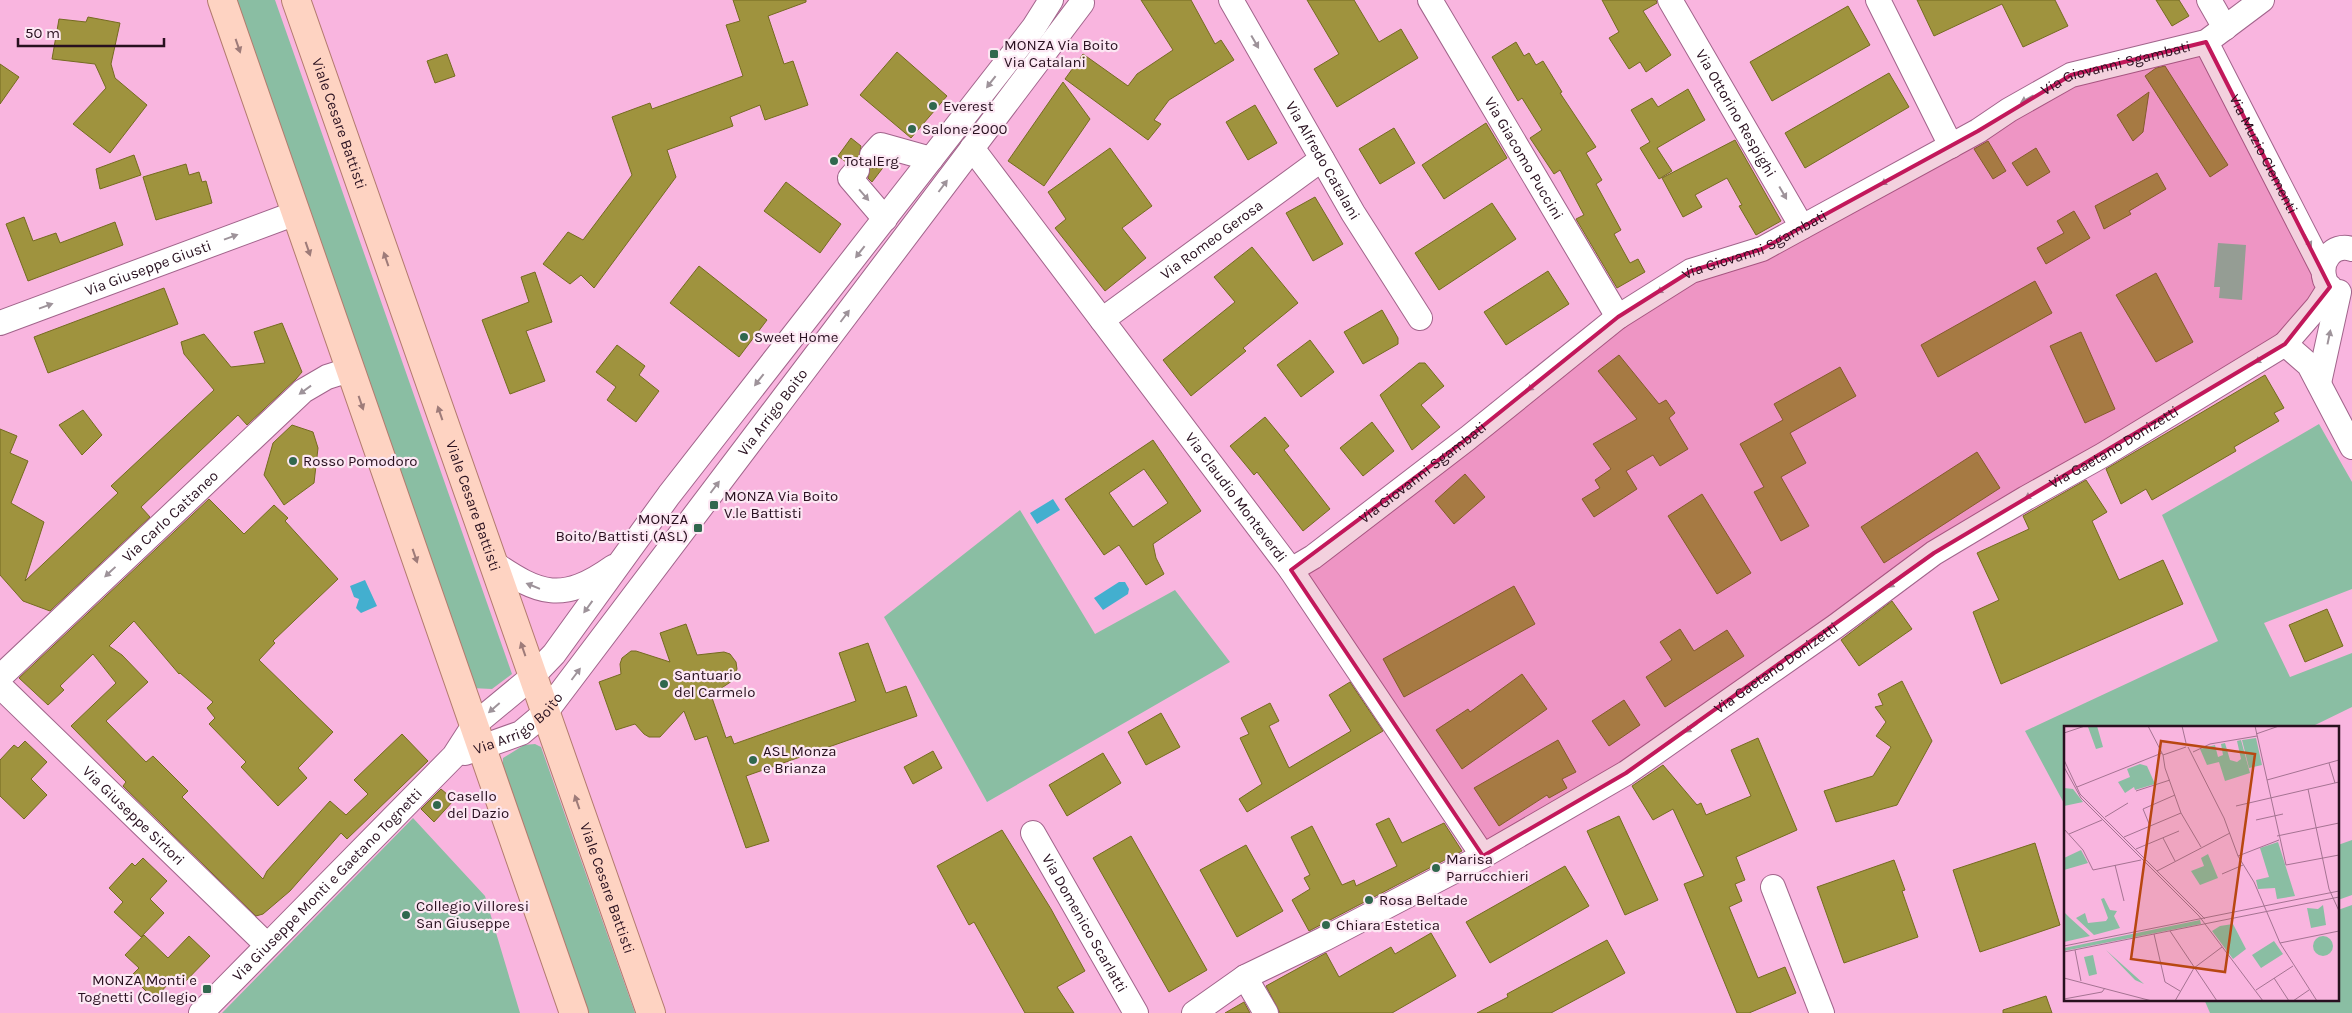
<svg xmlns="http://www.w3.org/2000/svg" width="2352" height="1013" viewBox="0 0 2352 1013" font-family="Karla,sans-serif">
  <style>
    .green { fill: #8abea3 }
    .water { fill: #43afcf }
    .building { fill: #9f933e; stroke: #756b20; fill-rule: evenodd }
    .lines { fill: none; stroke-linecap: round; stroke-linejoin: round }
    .minor-casing { stroke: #a1648b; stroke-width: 26 }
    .major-casing { stroke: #b37b6e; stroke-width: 30 }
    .minor { stroke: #fff; stroke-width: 24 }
    .major { stroke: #fed3c2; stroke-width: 28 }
    .oneway { fill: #9e939a }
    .oneway2 { fill: #9e7b79 }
    .marked { fill: #c2185b; fill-opacity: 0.2; stroke: #c2185b; stroke-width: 4; stroke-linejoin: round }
    .poi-dot { fill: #31684e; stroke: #fce7f3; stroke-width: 2 }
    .labels { text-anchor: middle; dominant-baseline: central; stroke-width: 4.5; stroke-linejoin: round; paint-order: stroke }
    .poi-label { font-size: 15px; fill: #28101f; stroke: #fce7f3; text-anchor: start }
    .street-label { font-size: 15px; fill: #28101f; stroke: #fce7f3 }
    .inset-road { fill: none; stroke: #a57392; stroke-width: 1 }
    .view { fill: #b84711; fill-opacity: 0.15; stroke: #b84711; stroke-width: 2.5 }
    .inset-edge { fill: none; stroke: #28101f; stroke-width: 2.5 }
  </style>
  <rect width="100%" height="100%" fill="#f9b5df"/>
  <!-- green -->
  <path class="green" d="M234,0H275L512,674L492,689L471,688Z
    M2218,243L2246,245L2242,300L2219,298L2220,287H2214Z
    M2319,424L2352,482V589L2264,623L2290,677L2352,653V707L2311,727H2066V807L2025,731L2218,641L2162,515Z
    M1020,510L1095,634L1175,590L1230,662L987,802L884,617Z
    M535,744L541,747L635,1013H586L502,773L503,758L524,745Z
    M413,818L485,896L520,1013H222Z
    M2352,840V895L2338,900V845Z
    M2352,905V1013H2210L2204,999H2338V910Z"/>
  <!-- water -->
  <path class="water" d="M1053,499L1060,510L1037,524L1030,513Z
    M365,580L377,606L361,613L356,608L359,599L354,597L350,586Z
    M1119,582H1125L1129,589L1128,594L1103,610L1094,598Z"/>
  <!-- building -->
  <path class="building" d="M733,0H806V2L768,16L784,64L793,61L808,105L765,120L760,105L730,117L733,126L667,150L676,177L594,288L581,275L570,284L543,264L568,232L583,240L632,175L612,117L650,103L652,109L743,76L726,25L740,21Z
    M1141,0H1191L1215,44L1221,40L1234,60L1169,100L1154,120L1161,124L1148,140L1065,79L1083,54L1128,86L1137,74L1173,50Z
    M1307,0H1354L1379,42L1401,29L1418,58L1337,107L1314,69L1339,54Z
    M1602,0H1656L1657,3L1643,11L1671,55L1646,72L1640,62L1629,69L1609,38L1619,32Z
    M1917,0H2055L2068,26L2023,47L2002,4L1934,36Z
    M2156,0H2179L2189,16L2172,26Z
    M1848,6L1870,45L1772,101L1750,62Z
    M88,17L120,23L111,64L115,78L147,105L110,153L73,124L106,88L95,64L52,59L59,19L86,22Z
    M1516,42L1524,56L1529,53L1536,65L1543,61L1562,92L1560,93L1596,147L1586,153L1602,180L1596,184L1621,230L1614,234L1630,263L1638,259L1645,272L1617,288L1576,219L1584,215L1560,170L1554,174L1530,138L1542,130L1522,98L1518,101L1492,57Z
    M897,52L947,96L911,138L860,95Z
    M447,54L455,76L435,83L427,61Z
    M0,64L19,77L0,104Z
    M2165,66L2228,165L2210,177L2145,76L2156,68Z
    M1889,73L1909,107L1805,168L1785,133Z
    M1063,82L1090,119L1044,186L1008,161Z
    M1688,89L1705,120L1657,148L1672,171L1659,179L1640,148L1650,142L1631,110L1652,98L1658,107Z
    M2149,92L2143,132L2133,141L2117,115Z
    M1255,105L1277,143L1248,160L1226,122Z
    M1486,123L1507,158L1444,199L1422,165Z
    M1394,128L1415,163L1380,184L1359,149Z
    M851,138L861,146L859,157H852L846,162L838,156Z
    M1735,140L1781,221L1756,235L1739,206L1742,205L1727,178L1695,195L1702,207L1683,217L1662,178Z
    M1988,141L2006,171L1993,179L1974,149Z
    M1110,148L1152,206L1122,228L1146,258L1105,291L1055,228L1066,219L1048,192Z
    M2036,148L2050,172L2027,186L2012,163Z
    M134,155L141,175L100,189L96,169Z
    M883,163L885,165L872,182L868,178L870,168H877Z
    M186,164L189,175L199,172L202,182L206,181L212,203L156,220L143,177Z
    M2157,173L2166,189L2129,211L2131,214L2104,229L2095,206Z
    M786,182L841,224L820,253L764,211Z
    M1315,197L1343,244L1313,261L1286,213Z
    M1492,203L1516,239L1439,290L1415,253Z
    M2074,211L2090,238L2046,264L2037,248L2064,233L2057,221Z
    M24,217L33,241L56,233L60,243L115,222L123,245L28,281L6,224Z
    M1252,247L1298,303L1243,348L1246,351L1191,396L1163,360L1235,302L1214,277Z
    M699,266L767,320L739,357L670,303Z
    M1548,271L1569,304L1506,345L1484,312Z
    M535,272L552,322L526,331L545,381L510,394L482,320L529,302L521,277Z
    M2156,273L2193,342L2156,362L2116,295Z
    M2035,281L2052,313L1938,377L1921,345Z
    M164,288L178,324L48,373L34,337Z
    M1382,310L1398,338V344L1363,364L1344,332Z
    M282,323L302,372L296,379L247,425L238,415L141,507L150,517L50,611L23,601L0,575V429L17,436L10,453L28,461L11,503L44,522L25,581L118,493L111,486L214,390L184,354L181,342L204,334L231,367L265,363L254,332Z
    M2081,332L2115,409L2085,423L2050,346Z
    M1310,340L1334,372L1301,397L1277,365Z
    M617,345L645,366L639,375L659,391L636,422L607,400L616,387L596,372Z
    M1619,355L1659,404L1666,400L1675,413L1669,418L1688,449L1660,466L1653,455L1626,471L1637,489L1594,517L1582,499L1600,488L1595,480L1611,469L1593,444L1637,419L1598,371Z
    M1419,363H1425L1444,386L1421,405L1440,427L1412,450L1380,395Z
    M1840,367L1856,396L1790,433L1806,463L1781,477L1809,526L1781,541L1754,492L1764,487L1740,444L1783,420L1774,404Z
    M2265,375L2284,408L2274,413L2279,421L2234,447L2236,451L2152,500L2146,489L2121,504L2106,469Z
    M83,410L102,435L82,455L59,425Z
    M1265,417L1289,446L1284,450L1330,509L1303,531L1257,472L1254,475L1230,446Z
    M1372,422L1394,451L1363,476L1340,448Z
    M292,425L313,432L318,448L314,483L284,505L264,475L273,443Z
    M1153,440L1201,511L1153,544L1156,558L1164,574L1146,585L1119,545L1104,555L1065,499ZM1144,469L1168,503L1133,527L1109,493Z
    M1977,452L2000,488L1884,563L1861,527Z
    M1465,474L1485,497L1454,524L1435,501Z
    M2086,480L2107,512L2092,521L2119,580L2163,560L2183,604L2001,684L1973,612L1999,600L1977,553L2029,529L2023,516Z
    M1702,494L1751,573L1717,594L1668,516Z
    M209,499L244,534L274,505L288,518L285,521L338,579L273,641L275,643L259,660L333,732L298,768L307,778L278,806L241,767L246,762L209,724L215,718L207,708L213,702L180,673L179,674L134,621L109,646L122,655L148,682L106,721L146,762L153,756L188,791L182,797L263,879L267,871L330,801L346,815L368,794L354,780L402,734L428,761L347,839L341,833L290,891L263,914L256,916L123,786L126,782L71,726L116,683L93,654L60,686L64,690L48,705L19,678Z
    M1514,586L1535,624L1404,697L1383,659Z
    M1892,601L1912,629L1859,666L1841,640Z
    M2327,609L2343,646L2305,662L2289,625Z
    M686,624L697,655L724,652L730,654L736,662L737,669L732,681L711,695L726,738L731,736L734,744L856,701L839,653L868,643L886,693L906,686L917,716L746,776L769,841L746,848L707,736L695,740L684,711L660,737H649L644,734L635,724L616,730L599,682L621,674L620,664L622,658L631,651H636L670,662L660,633Z
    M1680,629L1694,651L1727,630L1744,656L1665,707L1646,677L1672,660L1660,642Z
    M1522,674L1547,709L1462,769L1436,730L1468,709L1470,712Z
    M1902,681L1932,741L1897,805L1836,822L1824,791L1873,776L1891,747L1876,736L1886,722L1875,707L1883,705L1878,694Z
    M1350,682L1383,731L1247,812L1239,799L1262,784L1240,738L1249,734L1241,718L1270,703L1279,721L1269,726L1289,768L1351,731L1329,695Z
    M1624,700L1640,725L1609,746L1592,721Z
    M1161,713L1180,747L1146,765L1128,732Z
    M1758,738L1797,830L1736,857L1745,880L1735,884L1742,901L1729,907L1758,978L1785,967L1796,993L1749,1013H1737L1684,884L1704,876L1673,809L1653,820L1632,786L1663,765L1697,805L1701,803L1706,815L1751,796L1731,750Z
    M1558,740L1576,772L1562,779L1567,788L1549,798L1547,795L1499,826L1474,788Z
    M25,741L47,762L31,779L47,795L24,819L0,796V760L14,745L18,748Z
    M933,751L942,768L913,784L904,767Z
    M1103,753L1121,783L1067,816L1049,785Z
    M441,789L454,800L434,822L421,809Z
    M1619,816L1658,900L1625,915L1587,831Z
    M1389,818L1402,843L1444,823L1462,851L1309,931L1292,900L1310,889L1304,878L1310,875L1291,837L1312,826L1342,885L1354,880L1356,886L1397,866L1376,824Z
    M1002,830L1051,909L1085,971L1057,987L1074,1013H1025L974,922L969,925L937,866Z
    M1131,836L1207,970L1169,992L1093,858Z
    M2035,843L2060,925L1980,952L1953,870Z
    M1246,845L1283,911L1237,937L1200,870Z
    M143,858L167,881L150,899L164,913L141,937L114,912L123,902L109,888L132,863L135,866Z
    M1894,860L1905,890L1902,891L1918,937L1844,963L1817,887Z
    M1565,866L1589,906L1490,963L1466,922Z
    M1431,933L1456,976L1392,1013H1280L1266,986L1326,953L1339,977L1391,947L1395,954Z
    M144,935L168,958L189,936L210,956L180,987L172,980L154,999L131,976L139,968L125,955Z
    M1607,940L1625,973L1551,1013H1477L1508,997L1507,994Z
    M2046,996L2052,1013H2003V1010Z
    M1244,1002L1250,1013H1225Z"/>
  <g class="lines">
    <!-- minor casing -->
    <g class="minor-casing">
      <g id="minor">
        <path id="s1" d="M1231,0L1353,213L1420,318"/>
        <path id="s2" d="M1430,0L1618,317"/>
        <path id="s3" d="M1670,0L1802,227"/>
        <path d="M1878,0L1951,146"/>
        <path d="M2209,0L2225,28"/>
        <path id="s4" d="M2206,42L2322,268"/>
        <path id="s5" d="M972,148L1291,570L1483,856"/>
        <path d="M872,155L881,145L931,159"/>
        <path d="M857,170L850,178L885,219"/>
        <path d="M2325,280C2319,262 2332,243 2352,249"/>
        <path id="s6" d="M1102,320L1322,159"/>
        <path id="s7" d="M0,323L296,213"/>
        <path d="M2285,344L2309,365L2352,447"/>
        <path d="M2319,383L2339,292"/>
        <path d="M492,562C540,595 562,603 613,567"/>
        <path id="s8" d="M1291,570L1313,557L1468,438L1618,317L1691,271L1762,249L1978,131L2009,110L2071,75L2206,42L2262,0"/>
        <path id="s9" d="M0,677L303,391L327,377L349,370"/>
        <path id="s10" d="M0,686L267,945"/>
        <path id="s11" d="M465,753L521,733L546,712L1082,3"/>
        <path id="s12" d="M1033,833L1136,1013"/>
        <path d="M1773,887L1822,1013"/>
        <path d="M1245,977L1266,1013"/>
        <path id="s13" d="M201,1013L454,756L474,725L532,677L554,654L669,495L1034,27L1051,0"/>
        <path id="s14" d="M1194,1013L1245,977L1324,939L1483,856L1626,773L1836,626L1934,553L2026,498L2103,455L2285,344L2318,306L2330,287"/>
      </g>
    </g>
    <!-- major casing -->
    <g class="major-casing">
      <g id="major">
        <path d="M222,0L574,1013"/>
        <path id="s15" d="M296,0L651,1013"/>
      </g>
    </g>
    <!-- minor -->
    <use href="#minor" class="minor"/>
    <!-- major -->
    <use href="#major" class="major"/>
  </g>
  <!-- one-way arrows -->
  <defs><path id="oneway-solid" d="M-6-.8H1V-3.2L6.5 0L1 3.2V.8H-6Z" transform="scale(1.25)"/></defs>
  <g class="oneway">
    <use href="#oneway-solid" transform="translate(1255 42) rotate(60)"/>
    <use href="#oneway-solid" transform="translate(991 82) rotate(128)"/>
    <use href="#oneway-solid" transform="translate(2027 99) rotate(151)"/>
    <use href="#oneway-solid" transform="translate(1887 181) rotate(151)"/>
    <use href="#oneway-solid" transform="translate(943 186) rotate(-53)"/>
    <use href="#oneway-solid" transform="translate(1783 193) rotate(60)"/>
    <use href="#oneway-solid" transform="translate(864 195) rotate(49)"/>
    <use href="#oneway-solid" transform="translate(231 237) rotate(-20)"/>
    <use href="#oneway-solid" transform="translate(2308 241) rotate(61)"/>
    <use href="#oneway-solid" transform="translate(860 252) rotate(128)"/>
    <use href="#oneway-solid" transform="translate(1663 289) rotate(148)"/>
    <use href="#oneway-solid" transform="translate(46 306) rotate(-20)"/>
    <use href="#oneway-solid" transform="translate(845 316) rotate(-53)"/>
    <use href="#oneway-solid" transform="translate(2329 337) rotate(-78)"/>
    <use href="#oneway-solid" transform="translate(2261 359) rotate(149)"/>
    <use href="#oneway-solid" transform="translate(759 380) rotate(128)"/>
    <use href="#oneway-solid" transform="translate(1533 386) rotate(141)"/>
    <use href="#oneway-solid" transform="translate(305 390) rotate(144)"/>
    <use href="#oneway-solid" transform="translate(715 487) rotate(-53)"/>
    <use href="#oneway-solid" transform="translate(2031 495) rotate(151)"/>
    <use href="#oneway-solid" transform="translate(110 572) rotate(137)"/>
    <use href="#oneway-solid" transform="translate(1894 583) rotate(143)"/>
    <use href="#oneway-solid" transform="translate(533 586) rotate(-158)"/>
    <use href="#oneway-solid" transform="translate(588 607) rotate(126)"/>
    <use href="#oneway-solid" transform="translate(576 674) rotate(-53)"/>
    <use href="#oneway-solid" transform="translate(494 708) rotate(139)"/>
    <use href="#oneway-solid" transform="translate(1691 728) rotate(145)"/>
  </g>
  <g class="oneway2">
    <use href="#oneway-solid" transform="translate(238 46) rotate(71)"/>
    <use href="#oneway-solid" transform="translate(308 249) rotate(71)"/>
    <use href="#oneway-solid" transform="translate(386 259) rotate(-109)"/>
    <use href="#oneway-solid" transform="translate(361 403) rotate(71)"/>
    <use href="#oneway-solid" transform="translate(440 413) rotate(-109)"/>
    <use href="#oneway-solid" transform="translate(415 556) rotate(71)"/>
    <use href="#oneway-solid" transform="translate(523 649) rotate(-109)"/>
    <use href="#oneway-solid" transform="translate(577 802) rotate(-109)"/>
  </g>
  <!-- marked area -->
  <path class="marked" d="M2206,42L2330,287L2285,344L1934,553L1626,773L1483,856L1291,570L1468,438L1618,317L1691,271L1762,249L1978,131L2071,75Z"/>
  <!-- markers -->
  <g class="poi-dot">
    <rect x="989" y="49" width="10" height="10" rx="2.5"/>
    <circle cx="933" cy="106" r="5"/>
    <circle cx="912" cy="129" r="5"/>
    <circle cx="834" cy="161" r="5"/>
    <circle cx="744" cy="337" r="5"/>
    <circle cx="293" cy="461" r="5"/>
    <rect x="709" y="500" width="10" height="10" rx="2.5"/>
    <rect x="693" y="523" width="10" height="10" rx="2.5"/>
    <circle cx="664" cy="684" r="5"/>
    <circle cx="753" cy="760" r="5"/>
    <circle cx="437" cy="805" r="5"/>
    <circle cx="1436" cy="868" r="5"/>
    <circle cx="1369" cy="900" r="5"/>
    <circle cx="406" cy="915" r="5"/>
    <circle cx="1326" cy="925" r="5"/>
    <rect x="202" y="984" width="10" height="10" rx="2.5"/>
  </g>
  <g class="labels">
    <!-- poi labels -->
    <g class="poi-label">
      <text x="1004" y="45">MONZA Via Boito<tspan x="1004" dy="17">Via Catalani</tspan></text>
      <text x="943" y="106">Everest</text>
      <text x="922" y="129">Salone 2000</text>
      <text x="844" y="161">TotalErg</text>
      <text x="754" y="337">Sweet Home</text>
      <text x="303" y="461">Rosso Pomodoro</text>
      <text x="724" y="496">MONZA Via Boito<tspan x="724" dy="17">V.le Battisti</tspan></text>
      <text x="688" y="519" text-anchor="end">MONZA<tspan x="688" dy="17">Boito/Battisti (ASL)</tspan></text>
      <text x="674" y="675">Santuario<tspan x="674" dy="17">del Carmelo</tspan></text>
      <text x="763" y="751">ASL Monza<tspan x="763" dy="17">e Brianza</tspan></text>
      <text x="447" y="796">Casello<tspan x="447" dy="17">del Dazio</tspan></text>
      <text x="1446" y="859">Marisa<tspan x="1446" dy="17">Parrucchieri</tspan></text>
      <text x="1379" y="900">Rosa Beltade</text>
      <text x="416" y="906">Collegio Villoresi<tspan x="416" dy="17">San Giuseppe</tspan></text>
      <text x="1336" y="925">Chiara Estetica</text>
      <text x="197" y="980" text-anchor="end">MONZA Monti e<tspan x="197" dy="17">Tognetti (Collegio</tspan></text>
    </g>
    <!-- street labels -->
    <g class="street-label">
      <text stroke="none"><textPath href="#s8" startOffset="974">Via Giovanni Sgambati</textPath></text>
      <text stroke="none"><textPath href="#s3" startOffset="131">Via Ottorino Respighi</textPath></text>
      <text stroke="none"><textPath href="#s15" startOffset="131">Viale Cesare Battisti</textPath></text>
      <text stroke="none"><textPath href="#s4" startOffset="126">Via Muzio Clementi</textPath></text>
      <text stroke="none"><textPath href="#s2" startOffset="184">Via Giacomo Puccini</textPath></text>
      <text stroke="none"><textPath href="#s1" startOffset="185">Via Alfredo Catalani</textPath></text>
      <text stroke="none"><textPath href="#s6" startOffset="136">Via Romeo Gerosa</textPath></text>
      <text stroke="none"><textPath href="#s8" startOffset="569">Via Giovanni Sgambati</textPath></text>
      <text stroke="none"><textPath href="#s7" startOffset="158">Via Giuseppe Giusti</textPath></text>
      <text stroke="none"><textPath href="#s11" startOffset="468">Via Arrigo Boito</textPath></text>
      <text stroke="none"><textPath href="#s14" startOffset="1082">Via Gaetano Donizetti</textPath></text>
      <text stroke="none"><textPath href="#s8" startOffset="164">Via Giovanni Sgambati</textPath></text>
      <text stroke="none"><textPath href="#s5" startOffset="438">Via Claudio Monteverdi</textPath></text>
      <text stroke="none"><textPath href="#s15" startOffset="536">Viale Cesare Battisti</textPath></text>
      <text stroke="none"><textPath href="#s9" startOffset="234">Via Carlo Cattaneo</textPath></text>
      <text stroke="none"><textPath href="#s14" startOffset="678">Via Gaetano Donizetti</textPath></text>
      <text stroke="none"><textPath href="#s11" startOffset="62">Via Arrigo Boito</textPath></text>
      <text stroke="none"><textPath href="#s10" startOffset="186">Via Giuseppe Sirtori</textPath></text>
      <text stroke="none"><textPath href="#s13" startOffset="180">Via Giuseppe Monti e Gaetano Tognetti</textPath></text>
      <text stroke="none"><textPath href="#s15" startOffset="941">Viale Cesare Battisti</textPath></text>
      <text stroke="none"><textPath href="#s12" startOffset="104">Via Domenico Scarlatti</textPath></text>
    </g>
  </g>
  <!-- overview -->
  <g transform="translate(2064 726)">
    <rect width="275" height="275" fill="#f9b5df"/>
    <path d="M33,0L39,21L32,23L24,1ZM192,12L198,39L185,42L178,14ZM177,14L186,47L161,55L155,36L143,39L136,23L151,19L154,31L159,29L157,18L161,17L166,34L173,36L177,33L173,15ZM76,38L83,40L91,58L71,64L70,61L61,67L54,56L66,51L63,43ZM0,62L9,63L19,76L0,80ZM214,116L231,170L213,173L211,162L194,163L192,154L205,151L196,122ZM17,124L24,137L0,144V132ZM144,128L154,152L136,159L127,145L140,140L137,132ZM40,172L46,184L53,185L50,190L56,202L30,209L12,192L21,187L24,197L42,195L44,192L37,173ZM259,179L262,199L247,202L243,182L254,183ZM0,186L6,192L26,210L0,216ZM136,194L137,198L0,225V222ZM169,198L182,223L169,233L148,205L156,200ZM249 220a10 10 0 1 1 20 0a10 10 0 1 1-20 0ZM210,215L219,228L197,242L188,229ZM42,224L80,258L71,254ZM29,229L33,248L25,250L20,231Z" fill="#8abea3"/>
    <path class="inset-road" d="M84,0L99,29L101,42L117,87L137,121M118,0L122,17M191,0L222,139L275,129M0,7L21,0M192,8L215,0M124,21L160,92L174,130L190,156L216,217L253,275M129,26L146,18L193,10M99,29L122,21M0,34L16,68L141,193M265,37L271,57M0,41L17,72L135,190L199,275M203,54L275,34M13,61L98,27M244,63L265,163L275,185M72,65L106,54M172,80L275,56M41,91L64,77M192,94L219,88M86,100L79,83L111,69M0,103L19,124L29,144L77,134M5,108L38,94M213,110L275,97M60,111L117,87M99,112L111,135M72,123L115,105M174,130L215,114M51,139L60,175M93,145L166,107M158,148L179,139M106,205L153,275M90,208L101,256L116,265M216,217L275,205M0,220L275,165M11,224L17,255M0,226L275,171M0,252L88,275M210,252L225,275M192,264L229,240M0,273L38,266L41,262M111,275L130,242L158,221M229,275L245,264"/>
    <path class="view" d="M97,15L191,28L161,246L67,233Z"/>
    <rect width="275" height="275" class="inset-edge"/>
  </g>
  <!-- scale -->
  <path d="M18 38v8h146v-8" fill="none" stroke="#28101f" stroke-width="2.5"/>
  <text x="25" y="38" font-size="15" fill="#28101f" stroke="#fce7f3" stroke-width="4" paint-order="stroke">50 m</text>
</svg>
